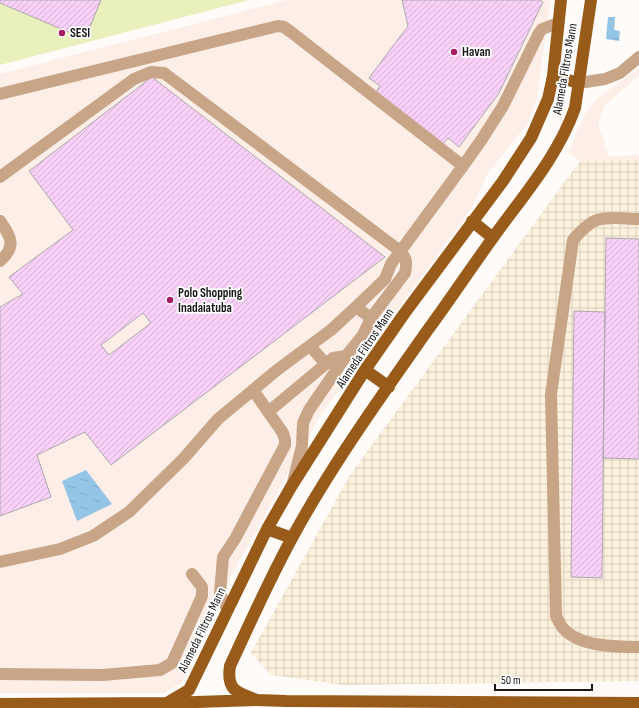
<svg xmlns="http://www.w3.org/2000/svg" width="639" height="708" viewBox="0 0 639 708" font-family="'Sofia Sans Condensed',sans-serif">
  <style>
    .commercial { fill: #fdeee8 }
    .industrial { fill: url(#industrial-grid) }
    .grass { fill: #e9f0bc }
    .water { fill: url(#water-ripples) }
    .building { fill: url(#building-hatch); stroke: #aca9ac; fill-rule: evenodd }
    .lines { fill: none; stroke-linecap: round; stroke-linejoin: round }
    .minor { stroke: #c8a587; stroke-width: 12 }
    .major { stroke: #985b1a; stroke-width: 12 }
    .poi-dot { fill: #a81d62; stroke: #fff; stroke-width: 1.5 }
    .labels { text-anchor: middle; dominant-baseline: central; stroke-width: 3.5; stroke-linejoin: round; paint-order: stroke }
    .poi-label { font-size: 13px; font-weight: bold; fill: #191717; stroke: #fff; text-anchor: start }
    .street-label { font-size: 13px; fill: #191717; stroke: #fff }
  </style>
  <defs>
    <pattern id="industrial-grid" width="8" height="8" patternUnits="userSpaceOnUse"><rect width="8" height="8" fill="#fbf1dc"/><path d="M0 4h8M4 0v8" fill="none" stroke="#d7cebc"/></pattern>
    <pattern id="water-ripples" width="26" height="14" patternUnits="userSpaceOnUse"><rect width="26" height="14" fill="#94c4e6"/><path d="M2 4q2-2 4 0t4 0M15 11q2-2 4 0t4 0" fill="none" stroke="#7fa8c5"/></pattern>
    <pattern id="building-hatch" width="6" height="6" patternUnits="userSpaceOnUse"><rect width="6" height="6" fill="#f8d0f8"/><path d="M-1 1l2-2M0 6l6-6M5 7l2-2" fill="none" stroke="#d4b2d4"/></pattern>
  </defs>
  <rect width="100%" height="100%" fill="#fffbf9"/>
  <!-- commercial -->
  <path class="commercial" d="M287,0H551L536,101L528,123L488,173L471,209L320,416L230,578L190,667L181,683L164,693H0V74Z
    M639,68V76L604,106L598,123L609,156L639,155V160L580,161L568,152L585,114L598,98Z"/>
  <!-- industrial -->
  <path class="industrial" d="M639,160V681L344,685L271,675L251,653L350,475L580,161Z"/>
  <!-- grass -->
  <path class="grass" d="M0,0H249L0,65Z"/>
  <!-- water -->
  <path class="water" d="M608,17H615L614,30L620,31L619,41L606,39Z
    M86,470L112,504L77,521L62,481Z"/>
  <!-- building -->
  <path class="building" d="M0,0H101L85,39L0,3Z
    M402,0H540L543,2L499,93L459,147L448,138L443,144L376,92L380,86L369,78L408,26Z
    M152,77L385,257L111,465L85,432L37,455L51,497L0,516V307L23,294L9,277L73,230L29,171ZM143,313L151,323L109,355L101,345Z
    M606,238L639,239V459L603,458Z
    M574,311L605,312L602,578L571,577Z"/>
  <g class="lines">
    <!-- minor -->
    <path class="minor" d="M579,83L605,79L620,73L639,57
      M0,94L278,26L284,27L291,32L463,166
      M0,177L134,79L151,72L164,73L400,251C407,258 407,264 405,273L371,318L363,335L346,356L309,410L303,423L302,446L293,482
      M639,219C626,219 610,216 597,220C588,223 579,233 573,240L551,394L556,616C558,620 560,624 562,627C578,647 616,647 639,647
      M0,221C11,237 17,246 0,261
      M356,307L385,279L391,264L463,166L482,139L503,106L539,33L542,29L558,23
      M310,346L326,364
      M268,412L333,358L346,356
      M0,562L60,549L93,536L129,512L184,458L218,419L277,370L331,330L356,307L371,318
      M227,609L220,593L223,557L235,539L285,445V440L283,433L253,390
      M0,674L103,675L160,670L172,663L202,596V587L192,574"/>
    <!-- major -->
    <path class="major" d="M553,76L579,83
      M472,221L493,238
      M365,370L389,387
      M267,529L292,538
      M257,700C238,693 226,691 230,666C250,623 269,580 292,538C331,466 380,398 427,331C452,297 475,262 500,228C528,190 559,153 575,108L591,0
      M167,703L189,690L267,529L291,487L365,370L404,314L503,181L531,138L548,99L553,76L561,0
      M0,704L167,703L257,700L286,701L639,703"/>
  </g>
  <!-- markers -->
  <g class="poi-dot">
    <circle cx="62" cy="33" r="4"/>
    <circle cx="454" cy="52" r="4"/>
    <circle cx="170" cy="300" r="4"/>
  </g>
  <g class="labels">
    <!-- poi labels -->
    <g class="poi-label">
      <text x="70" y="33">SESI</text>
      <text x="462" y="52">Havan</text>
      <text x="178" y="293">Polo Shopping<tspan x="178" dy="15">Inadaiatuba</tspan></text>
    </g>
    <!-- street labels -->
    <g class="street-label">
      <text transform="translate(565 69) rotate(-80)">Alameda Filtros Mann</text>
      <text transform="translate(365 348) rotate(-56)">Alameda Filtros Mann</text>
      <text transform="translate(202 630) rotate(-64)">Alameda Filtros Mann</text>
    </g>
  </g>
  <!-- scale -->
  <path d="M495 684v6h97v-6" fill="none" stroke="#191717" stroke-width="2"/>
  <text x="501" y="684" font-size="12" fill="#191717" stroke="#ffffff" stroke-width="3" paint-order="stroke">50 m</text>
</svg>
